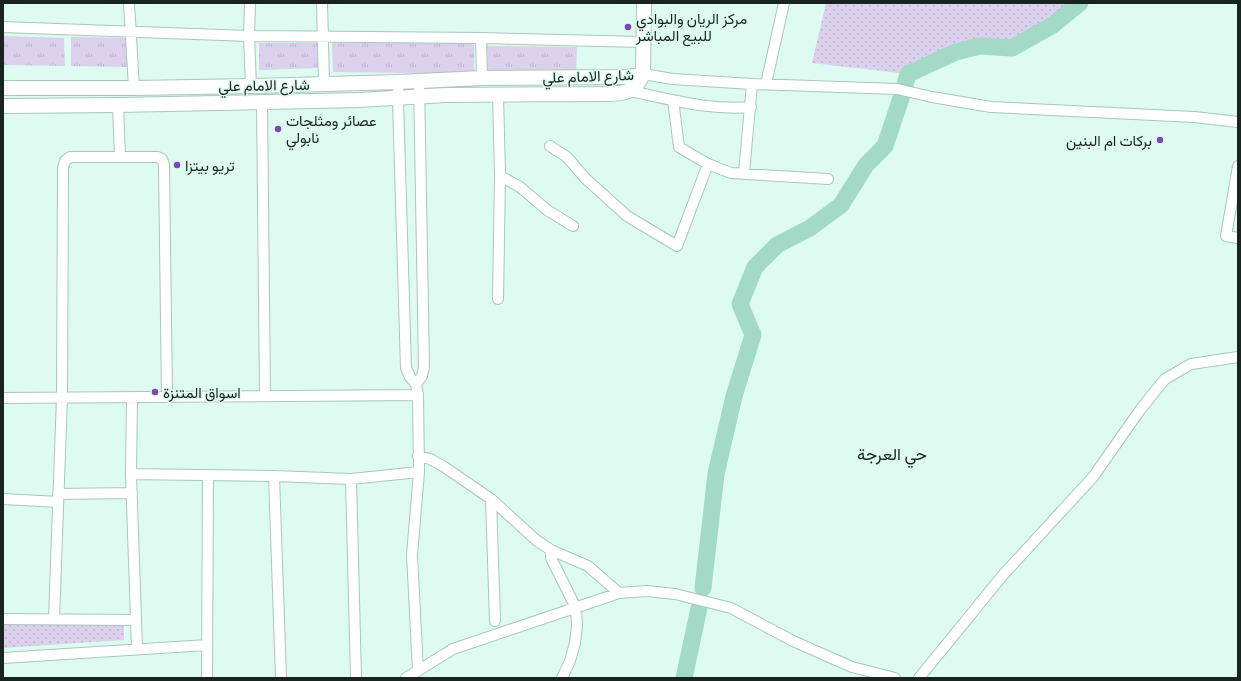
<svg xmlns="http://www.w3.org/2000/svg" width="1241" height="681" viewBox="0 0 1241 681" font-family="'PT Sans Narrow',Vazirmatn,sans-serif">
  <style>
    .grass { fill: url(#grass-dots) }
    .park { fill: url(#park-tufts) }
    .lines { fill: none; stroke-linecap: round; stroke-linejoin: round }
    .river { stroke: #a2dac7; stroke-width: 17 }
    .street-casing { stroke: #aac6bc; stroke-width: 12 }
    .secondary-casing { stroke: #aac6bc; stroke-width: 16 }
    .street { stroke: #fff; stroke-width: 10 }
    .secondary { stroke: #fff; stroke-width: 14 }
    .poi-dot { fill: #7e44ba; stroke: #ddfbf0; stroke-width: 1.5 }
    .labels { text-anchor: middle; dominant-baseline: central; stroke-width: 3; stroke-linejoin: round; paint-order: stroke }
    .poi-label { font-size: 15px; fill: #192420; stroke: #ddfbf0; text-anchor: start }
    .street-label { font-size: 15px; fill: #192420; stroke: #ddfbf0 }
    .quarter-label { font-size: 17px; fill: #192420; stroke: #ddfbf0 }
  </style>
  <defs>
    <pattern id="grass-dots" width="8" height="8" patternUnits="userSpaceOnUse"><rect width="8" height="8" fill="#dbd1ec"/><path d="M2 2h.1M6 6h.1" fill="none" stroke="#bbb3ca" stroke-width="1.8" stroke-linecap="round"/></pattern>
    <pattern id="park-tufts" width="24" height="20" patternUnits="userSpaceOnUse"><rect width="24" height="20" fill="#dbd1ec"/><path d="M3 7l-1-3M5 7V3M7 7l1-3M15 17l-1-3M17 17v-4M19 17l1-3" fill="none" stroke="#bbb3ca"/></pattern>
  </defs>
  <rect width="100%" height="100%" fill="#ddfbf0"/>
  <!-- grass -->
  <path class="grass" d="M826,3H1080L1053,25L1012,48L980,46L956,52L908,74L812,63Z
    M3,625H124V640L3,648Z"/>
  <!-- park -->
  <path class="park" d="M3,36L64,38L65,66L3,65Z
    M71,37L129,38V67L71,66Z
    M259,43H317L318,68L259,70Z
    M332,43H474V74L333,72Z
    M487,46L577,47L576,74L488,72Z"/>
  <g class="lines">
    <!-- river -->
    <path class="river" d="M904,88L908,74L956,52L980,46L1012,48L1053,25L1080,3
      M703,588L716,474L734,396L753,335L740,304L755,267L777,245L810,228L841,205L866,165L885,146L902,95
      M684,678L699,608"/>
    <!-- street casing -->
    <g class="street-casing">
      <path id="street" d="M129,3L134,88
        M250,3L249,36L251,86
        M322,3L324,84
        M3,27L249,36L481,38L643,42
        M481,38L482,78
        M643,74L673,79L752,84L897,89L932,97L991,107L1194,117L1238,122
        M398,82V101L406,368L410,377L416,384L418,395L419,472L412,555L418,671
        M766,84L784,3
        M630,91C670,99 710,111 751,107
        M498,94L500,176L498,299
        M673,100L679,147L708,164L731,173L828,179
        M262,102L265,396
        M118,105L120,157
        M550,146L567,157L585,178L627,216L677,246L708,164
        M1238,166L1226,236L1238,238
        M744,173L752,84
        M500,176L520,187L547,210L573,226
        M416,384L422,376L424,367L419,81
        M132,397L131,474L137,649
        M3,398L418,395
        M418,456L430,459L443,466L491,499L536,540L551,550L588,566L619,593
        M131,474L274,476L351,479L419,472
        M274,476L281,678
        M351,479L356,678
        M58,494L132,493
        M3,499L58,502
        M491,499L495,621
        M551,550V558L576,608L577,626L575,643L570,661L562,678
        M3,619L136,620
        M54,619L62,397L63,168L65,161L70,157H158L162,159L164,165L167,397
        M3,658L207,645
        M207,678L208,476
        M406,678L453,649L619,593L647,591L675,594L731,608L793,641L852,667L895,678
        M919,678L1003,575L1093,477L1140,410L1165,379L1191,364L1238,357"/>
    </g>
    <!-- secondary casing -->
    <g class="secondary-casing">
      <path id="secondary" d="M3,88H134L251,86L398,82L482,78L625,77L636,76L643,74
        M3,106L118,105L359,100L446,95L610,94C628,93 636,91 643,74L644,3"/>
    </g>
    <!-- street -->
    <use href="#street" class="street"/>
    <!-- secondary -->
    <use href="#secondary" class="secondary"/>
  </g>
  <!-- markers -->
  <g class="poi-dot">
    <circle cx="628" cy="27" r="4"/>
    <circle cx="278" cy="129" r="4"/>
    <circle cx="1160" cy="140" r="4"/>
    <circle cx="177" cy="165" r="4"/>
    <circle cx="155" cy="392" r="4"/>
  </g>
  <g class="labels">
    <!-- poi labels -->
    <g class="poi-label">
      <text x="636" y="18">مركز الريان والبوادي<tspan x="636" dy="17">للبيع المباشر</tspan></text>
      <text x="286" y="120">عصائر ومثلجات<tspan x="286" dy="17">نابولي</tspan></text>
      <text x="1152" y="140" text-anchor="end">بركات ام البنين</text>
      <text x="185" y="165">تريو بيتزا</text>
      <text x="163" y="392">اسواق المتنزة</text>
    </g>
    <!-- street labels -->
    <g class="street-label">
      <text transform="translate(588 76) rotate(-2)">شارع الامام علي</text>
      <text transform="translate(264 85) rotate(-1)">شارع الامام علي</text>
    </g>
    <!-- quarter labels -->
    <g class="quarter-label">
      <text x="892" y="454">حي العرجة</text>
    </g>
  </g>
  <!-- border -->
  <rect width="1241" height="681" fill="none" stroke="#192420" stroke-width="8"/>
</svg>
